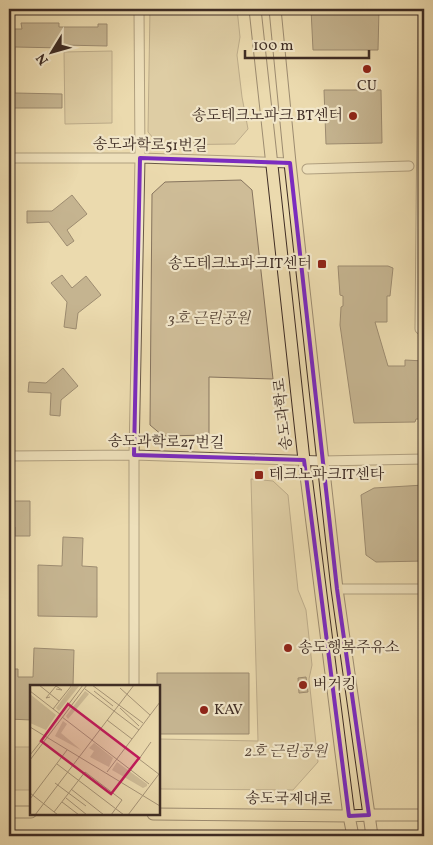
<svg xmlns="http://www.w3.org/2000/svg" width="433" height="845" viewBox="0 0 433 845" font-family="Vollkorn,'Noto Serif KR',serif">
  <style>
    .green { fill: #cebc97; stroke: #86745e }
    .building { fill: #98866c; stroke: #3e2c24 }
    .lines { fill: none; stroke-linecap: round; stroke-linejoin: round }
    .minor-casing { stroke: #695846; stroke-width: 11 }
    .major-casing { stroke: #3e2c24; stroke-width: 13 }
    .minor { stroke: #f2e7ca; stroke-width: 9 }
    .major { stroke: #ebdaae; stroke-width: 11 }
    .marked { fill: none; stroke: #7b2cbf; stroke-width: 4; stroke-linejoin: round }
    .poi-dot { fill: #8f2418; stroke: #f2e7ca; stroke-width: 2 }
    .labels { text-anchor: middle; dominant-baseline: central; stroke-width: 4.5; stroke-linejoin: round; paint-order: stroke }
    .poi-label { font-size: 15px; fill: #3e2c24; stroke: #f2e7ca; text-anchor: start }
    .street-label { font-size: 15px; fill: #3e2c24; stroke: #f2e7ca }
    .park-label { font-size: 15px; font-style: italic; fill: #5b493b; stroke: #f2e7ca }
    .inset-road { fill: none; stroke: #a69477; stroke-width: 1 }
    .view { fill: #c2185b; fill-opacity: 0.15; stroke: #c2185b; stroke-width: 2.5 }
    .inset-edge { fill: none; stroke: #3e2c24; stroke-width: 2.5 }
  </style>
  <rect width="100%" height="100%" fill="#ebdaae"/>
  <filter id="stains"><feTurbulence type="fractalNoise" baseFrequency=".004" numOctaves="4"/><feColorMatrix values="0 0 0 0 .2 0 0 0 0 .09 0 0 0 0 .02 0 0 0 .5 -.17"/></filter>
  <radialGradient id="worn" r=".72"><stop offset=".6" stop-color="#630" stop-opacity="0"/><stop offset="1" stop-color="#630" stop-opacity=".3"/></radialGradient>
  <!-- green -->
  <path class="green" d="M150,9H237L240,37L237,55L242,97L248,129L235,144L159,145L148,132Z
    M112,51V123L65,124L64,52Z
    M241,180L252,190L273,379L209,377V435L163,436L150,425L152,194L165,182Z
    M251,479L273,481L288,495L298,590L306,610L312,665L309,679L318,762L293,790L161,789L159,785V739L258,741Z
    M9,747H31V790H9Z"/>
  <!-- building -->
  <path class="building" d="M311,9H379L378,50H313Z
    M21,23H59V27H98V24H107V46L63,45V48L15,47V93L62,94V108H9V29H22Z
    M324,90H381L382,143L326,144Z
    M72,195L87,214L67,230L74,241L67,246L49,222L27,223V211H52Z
    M338,266H388L393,268L390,296H387V322H375L388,366H405V360L424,361V419H416L415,422L354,423L340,325L341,307L343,306V296L340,295Z
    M62,275L72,288L86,276L101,295L78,313L76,329L64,327L67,302L51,283Z
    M63,368L78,386L61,400L60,416L50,415L51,393L28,392L29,382L46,383Z
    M424,485V561L376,562L366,555L361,495L374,488Z
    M9,501H30V536H15V527H9Z
    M63,537L83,538L82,566L97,567V617L38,616V565L62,566Z
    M34,648L74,650L73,686H31V720L9,719V669H18V677H33Z
    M157,673H249V734H159V686H157Z
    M306,677L308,692L299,693L298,678Z"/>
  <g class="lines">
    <!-- minor casing -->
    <g class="minor-casing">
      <path id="minor" d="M423,9L420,329H424
        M9,158H140L290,163
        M307,169L409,166
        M9,456L134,455L322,461L424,459
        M337,589H424
        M134,686V455L140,158L139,9"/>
    </g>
    <!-- major casing -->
    <g class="major-casing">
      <path id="major" d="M255,9L304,460L349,816L353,836
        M275,9L290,163L337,589L372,836
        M9,812H31
        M153,814L349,816L369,815H424"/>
    </g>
    <!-- minor -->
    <use href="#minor" class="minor"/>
    <!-- major -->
    <use href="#major" class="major"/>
  </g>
  <!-- marked area -->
  <path d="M0 0H433V845H0ZM140,158L290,163L337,589L369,815L349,816L304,460L134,455Z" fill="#ebdaae" fill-opacity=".55" fill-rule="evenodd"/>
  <path class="marked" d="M140,158L290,163L337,589L369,815L349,816L304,460L134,455Z"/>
  <!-- markers -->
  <g class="poi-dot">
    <circle cx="367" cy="69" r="5"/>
    <circle cx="353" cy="116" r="5"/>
    <rect x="317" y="259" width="10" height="10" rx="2.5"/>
    <rect x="254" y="470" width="10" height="10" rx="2.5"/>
    <circle cx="288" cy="648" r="5"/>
    <circle cx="303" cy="685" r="5"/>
    <circle cx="204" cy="710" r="5"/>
  </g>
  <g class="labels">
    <!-- poi labels -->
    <g class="poi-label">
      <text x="367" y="86" text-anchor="middle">CU</text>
      <text x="343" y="116" text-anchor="end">송도테크노파크 BT센터</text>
      <text x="312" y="264" text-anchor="end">송도테크노파크IT센터</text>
      <text x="269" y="475">테크노파크IT센타</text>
      <text x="298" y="648">송도행복주유소</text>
      <text x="313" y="685">버거킹</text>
      <text x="214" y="710">KAV</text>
    </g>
    <!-- street labels -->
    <g class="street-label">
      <text transform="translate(150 146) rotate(1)">송도과학로51번길</text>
      <text transform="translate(284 414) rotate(-96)">송도과학로</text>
      <text transform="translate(166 443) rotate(1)">송도과학로27번길</text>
      <text transform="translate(289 800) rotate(1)">송도국제대로</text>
    </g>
    <!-- park labels -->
    <g class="park-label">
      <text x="209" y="319">3호 근린공원</text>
      <text x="286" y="752">2호 근린공원</text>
    </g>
  </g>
  <!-- overview -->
  <g transform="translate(30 685)">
    <rect width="130" height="130" fill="#ebdaae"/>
    <path d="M43,0H50L29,26L26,23ZM55,6L59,9L38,34L36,31ZM0,9L26,30L16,45L0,38ZM33,36L37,39L31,48L51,65L25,51ZM64,58L83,73L79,82L60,72L64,66L59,63ZM87,77L117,99V101L113,103L82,85Z" fill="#cebc97"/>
    <path class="inset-road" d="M9,0L29,16M62,0L113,38M90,3L120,30M55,4L109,45M0,6L31,30M64,6L83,21M20,12L16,13L26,1L32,5L26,4M90,23L109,41M23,24L42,0M32,28L53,0M32,32L119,99M77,35L102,54M0,42L130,121M121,57L109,74L130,90M0,70L16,50M0,75L57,0M27,79L94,130M77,87L130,17M25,98L56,121M41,104L74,130M0,108L28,130M36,113L57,130M0,114L37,65M32,117L49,130M24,127L55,87L92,115L81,130M5,130L104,0M98,130L129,89"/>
    <path class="view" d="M38,19L109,73L81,109L11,56Z"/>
    <rect width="130" height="130" class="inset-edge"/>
  </g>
  <!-- margin -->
  <rect width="433" height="845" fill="none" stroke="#ebdaae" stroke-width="30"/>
  <rect x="10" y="10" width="413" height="825" fill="none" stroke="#3e2c24" stroke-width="2.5"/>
  <rect x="15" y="15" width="403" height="815" fill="none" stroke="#3e2c24"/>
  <!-- north arrow -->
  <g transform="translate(52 52) rotate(233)" stroke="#f2e7ca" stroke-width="4" paint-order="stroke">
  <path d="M0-4L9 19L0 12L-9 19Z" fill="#3e2c24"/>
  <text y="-8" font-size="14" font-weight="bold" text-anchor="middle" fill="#3e2c24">N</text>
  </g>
  <!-- scale -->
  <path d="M245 50v8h124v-8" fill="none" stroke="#3e2c24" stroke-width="2.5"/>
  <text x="253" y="50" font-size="15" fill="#3e2c24" stroke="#f2e7ca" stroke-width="4" paint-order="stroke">100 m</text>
  <rect width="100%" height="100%" filter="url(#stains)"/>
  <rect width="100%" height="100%" fill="url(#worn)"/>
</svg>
